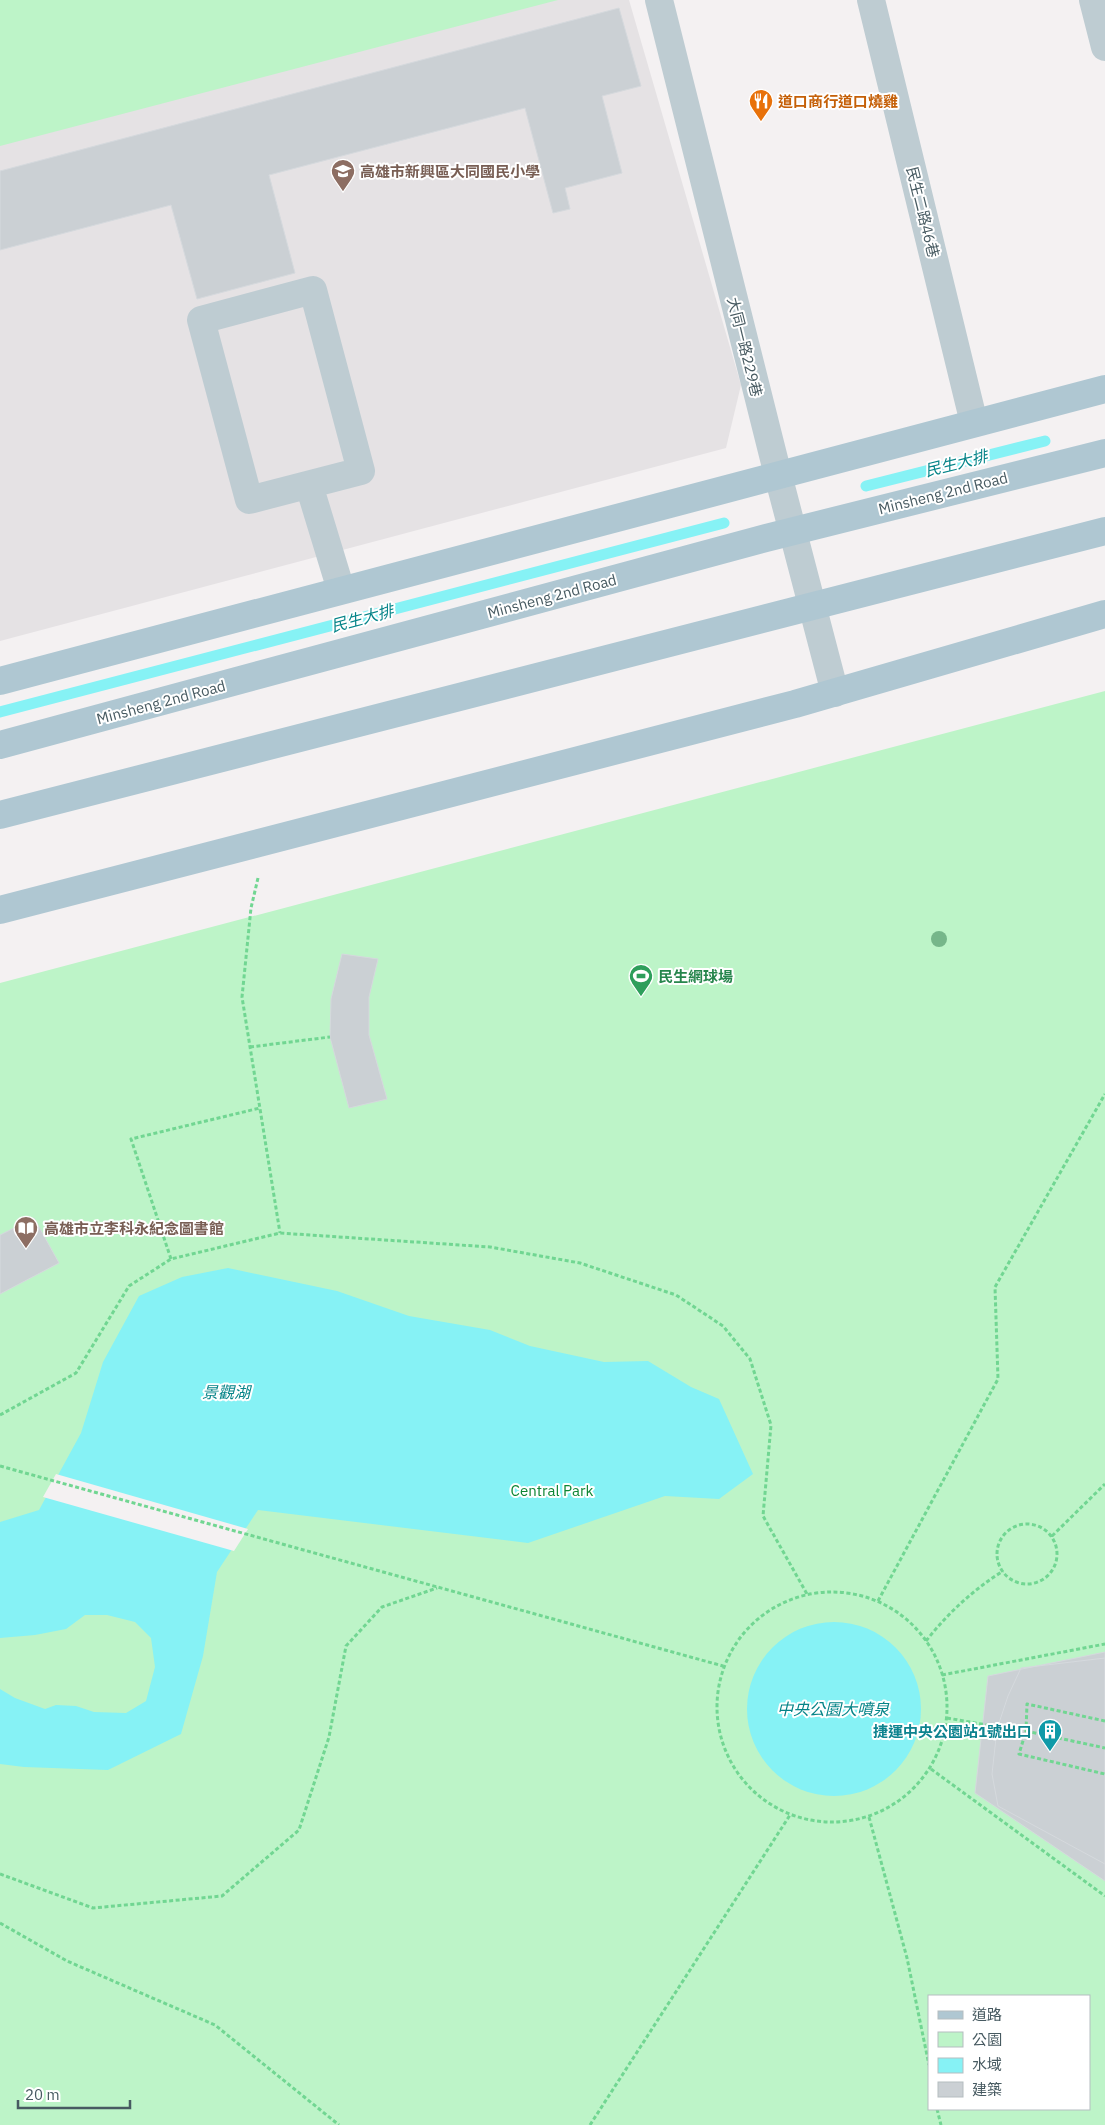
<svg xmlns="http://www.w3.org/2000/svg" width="1105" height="2125" viewBox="0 0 1105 2125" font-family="'IBM Plex Sans','Noto Sans TC',sans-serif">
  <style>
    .education { fill: #e5e2e4 }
    .green { fill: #bdf4c8; fill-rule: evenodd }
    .water { fill: #86f2f5 }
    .pier { fill: #f4f1f2 }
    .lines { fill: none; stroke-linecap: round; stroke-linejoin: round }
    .stream { stroke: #86f2f5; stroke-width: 11 }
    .building { fill: #cbd0d4; stroke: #d5d9dd }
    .path { stroke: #71d692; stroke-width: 3; stroke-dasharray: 4 2.5; stroke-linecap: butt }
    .minor { stroke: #beccd2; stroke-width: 28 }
    .major { stroke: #afc7d2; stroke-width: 28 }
    .tree { fill: #76b68a }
    .labels { text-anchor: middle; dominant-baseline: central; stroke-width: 4; stroke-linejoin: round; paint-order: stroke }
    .food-label { font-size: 15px; font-weight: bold; fill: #c56008; stroke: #fff; text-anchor: start }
    .education-label { font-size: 15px; font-weight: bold; fill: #785e54; stroke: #fff; text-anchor: start }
    .street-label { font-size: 15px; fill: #475a61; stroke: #fff }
    .leisure-label { font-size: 15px; font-weight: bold; fill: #27864d; stroke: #fff; text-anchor: start }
    .park-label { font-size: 15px; fill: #0e8634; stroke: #fff }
    .culture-label { font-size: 15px; font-weight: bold; fill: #0d838f; stroke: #fff; text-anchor: end }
    .water-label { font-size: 16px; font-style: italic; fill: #058488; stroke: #fff }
  </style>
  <rect width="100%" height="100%" fill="#f4f1f2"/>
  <!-- education -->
  <path class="education" d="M0,0H629L741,385L726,448L0,641Z"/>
  <!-- green -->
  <path class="green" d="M0,0H558L0,146Z
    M1105,691V2125H0V983ZM929,1996H1089V2109H929Z"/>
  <!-- water -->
  <path class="water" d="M228,1268L337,1291L409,1316L490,1330L530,1346L604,1362L648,1361L691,1387L719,1399L753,1474L719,1499L665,1496L528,1543L258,1510L217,1572L203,1656L181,1734L108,1770L24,1767L0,1764V1689L15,1698L45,1709L56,1705L76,1706L94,1712L126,1713L146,1701L155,1667L151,1638L135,1622L107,1615H85L66,1629L35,1635L0,1638V1522L39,1510L81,1433L103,1362L139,1296L182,1277Z
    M747 1709a87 87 0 1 1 174 0a87 87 0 1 1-174 0Z"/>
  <!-- pier -->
  <path class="pier" d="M56,1474L248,1529L234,1551L43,1497Z"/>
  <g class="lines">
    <!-- stream -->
    <path class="stream" d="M866,486L1045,441
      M0,712L724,523"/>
  </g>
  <!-- building -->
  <path class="building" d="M619,8L641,86L602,96L622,173L565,188L570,209L553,213L525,108L269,175L295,273L197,299L171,205L0,250V171Z
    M342,954L378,959L369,997V1035L387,1099L349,1108L330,1037L331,999Z
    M34,1218L59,1263L0,1294V1235Z
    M1105,1652V1881L975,1793L988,1676Z
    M1105,1658V1864L998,1806L992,1774L997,1729L1008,1696L1021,1668Z"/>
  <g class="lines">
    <!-- path -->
    <path class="path" d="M258,878L251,908L242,997L280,1233
      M250,1047L330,1037
      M171,1259L131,1139L260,1108
      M0,1415L76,1373L129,1286L171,1259L280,1233L490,1247L580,1263L676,1295L723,1326L750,1359L771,1425L763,1516L807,1594
      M0,1466L723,1666
      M997 1554a30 30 0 1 1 60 0a30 30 0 1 1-60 0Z
      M1052,1536L1105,1484
      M717 1707a115 115 0 1 1 230 0a115 115 0 1 1-230 0Z
      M878,1601L998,1379L995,1287L1105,1094
      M926,1641C948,1613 973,1590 1003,1571
      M942,1675L1105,1644
      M947,1718L998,1727
      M1105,1721L1027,1704L1026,1731L1019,1754L1105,1774
      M1026,1731L1105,1748
      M931,1769L1105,1896
      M869,1817L907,1958L929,2065
      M0,1874L93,1908L222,1896L299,1830L329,1737L346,1646L382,1607L437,1588
      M0,1923L67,1961L215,2025L339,2125
      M937,2109L941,2125
      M590,2125L790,1815"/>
    <!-- minor -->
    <path class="minor" d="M659,0L778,475L835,693
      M871,0L974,423
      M1093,0L1105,47
      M313,290L361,471L249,500L201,320Z
      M309,485L341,590"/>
    <!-- major -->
    <path class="major" d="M0,681L1105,389
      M0,745L766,538L1105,453
      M0,815L1105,531
      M0,910L795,704L1105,614"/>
  </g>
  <!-- trees -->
  <circle class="tree" cx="939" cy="939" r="8"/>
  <!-- icons -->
  <defs>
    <g id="restaurant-pin" transform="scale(1.25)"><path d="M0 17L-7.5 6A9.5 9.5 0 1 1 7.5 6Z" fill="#e8710a" stroke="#fff"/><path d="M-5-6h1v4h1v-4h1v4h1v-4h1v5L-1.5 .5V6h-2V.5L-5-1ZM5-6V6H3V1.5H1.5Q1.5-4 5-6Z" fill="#fff"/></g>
    <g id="school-pin" transform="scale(1.25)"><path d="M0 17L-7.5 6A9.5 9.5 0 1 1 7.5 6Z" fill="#8d6e63" stroke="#fff"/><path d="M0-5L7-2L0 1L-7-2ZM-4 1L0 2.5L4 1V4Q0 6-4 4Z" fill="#fff"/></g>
    <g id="stadium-pin" transform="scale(1.25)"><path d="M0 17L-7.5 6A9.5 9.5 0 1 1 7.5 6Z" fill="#2e9e5b" stroke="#fff"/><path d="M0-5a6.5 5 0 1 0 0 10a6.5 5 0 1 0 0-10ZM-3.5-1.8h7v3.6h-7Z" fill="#fff"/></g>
    <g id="library-pin" transform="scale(1.25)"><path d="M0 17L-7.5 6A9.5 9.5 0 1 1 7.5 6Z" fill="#8d6e63" stroke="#fff"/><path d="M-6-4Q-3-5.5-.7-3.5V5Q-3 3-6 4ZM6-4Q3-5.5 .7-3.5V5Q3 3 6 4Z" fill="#fff"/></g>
    <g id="building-pin" transform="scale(1.25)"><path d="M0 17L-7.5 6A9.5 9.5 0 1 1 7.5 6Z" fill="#0f9aa8" stroke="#fff"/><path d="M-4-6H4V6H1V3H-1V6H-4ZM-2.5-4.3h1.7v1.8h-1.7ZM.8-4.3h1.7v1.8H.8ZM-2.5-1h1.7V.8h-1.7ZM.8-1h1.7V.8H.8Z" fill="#fff"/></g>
  </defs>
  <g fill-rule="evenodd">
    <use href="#restaurant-pin" x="761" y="101"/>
    <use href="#school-pin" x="343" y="171"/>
    <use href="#stadium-pin" x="641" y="976"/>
    <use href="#library-pin" x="26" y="1228"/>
    <use href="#building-pin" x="1050" y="1731"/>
  </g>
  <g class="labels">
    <!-- food labels -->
    <g class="food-label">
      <text x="778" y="101">道口商行道口燒雞</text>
    </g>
    <!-- education labels -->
    <g class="education-label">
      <text x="360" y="171">高雄市新興區大同國民小學</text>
      <text x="44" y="1228">高雄市立李科永紀念圖書館</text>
    </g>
    <!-- street labels -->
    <g class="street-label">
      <text transform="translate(923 212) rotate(76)">民生二路46巷</text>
      <text transform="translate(745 347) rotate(76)">大同一路229巷</text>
      <text transform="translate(943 493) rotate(-14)">Minsheng 2nd Road</text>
      <text transform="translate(552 596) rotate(-15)">Minsheng 2nd Road</text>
      <text transform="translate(161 702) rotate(-15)">Minsheng 2nd Road</text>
    </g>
    <!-- leisure labels -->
    <g class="leisure-label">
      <text x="658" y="976">民生網球場</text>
    </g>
    <!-- park labels -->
    <g class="park-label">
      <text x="552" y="1490">Central Park</text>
    </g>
    <!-- culture labels -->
    <g class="culture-label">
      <text x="1032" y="1731">捷運中央公園站1號出口</text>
    </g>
    <!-- water labels -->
    <g class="water-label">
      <text transform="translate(956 463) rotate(-14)">民生大排</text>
      <text transform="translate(362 618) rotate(-15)">民生大排</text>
      <text x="226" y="1392">景觀湖</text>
      <text x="833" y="1709">中央公園大噴泉</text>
    </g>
  </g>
  <!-- legend -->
  <rect x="928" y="1995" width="162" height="115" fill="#ffffff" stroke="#b5bdc0"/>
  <rect x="938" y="2011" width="25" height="8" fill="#afc7d2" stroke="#b5bdc0"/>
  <text x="972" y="2020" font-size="15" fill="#475a61">道路</text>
  <rect x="938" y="2032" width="25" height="15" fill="#bdf4c8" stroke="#b5bdc0"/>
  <text x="972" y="2045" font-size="15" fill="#475a61">公園</text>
  <rect x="938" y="2058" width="25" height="15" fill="#86f2f5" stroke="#b5bdc0"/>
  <text x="972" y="2070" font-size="15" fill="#475a61">水域</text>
  <rect x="938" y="2082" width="25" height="15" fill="#cbd0d4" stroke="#b5bdc0"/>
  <text x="972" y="2095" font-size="15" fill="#475a61">建築</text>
  <!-- scale -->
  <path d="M18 2100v8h112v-8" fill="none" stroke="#475a61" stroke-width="2.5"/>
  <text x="25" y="2100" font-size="15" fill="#475a61" stroke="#ffffff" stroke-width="4" paint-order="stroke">20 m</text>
</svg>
